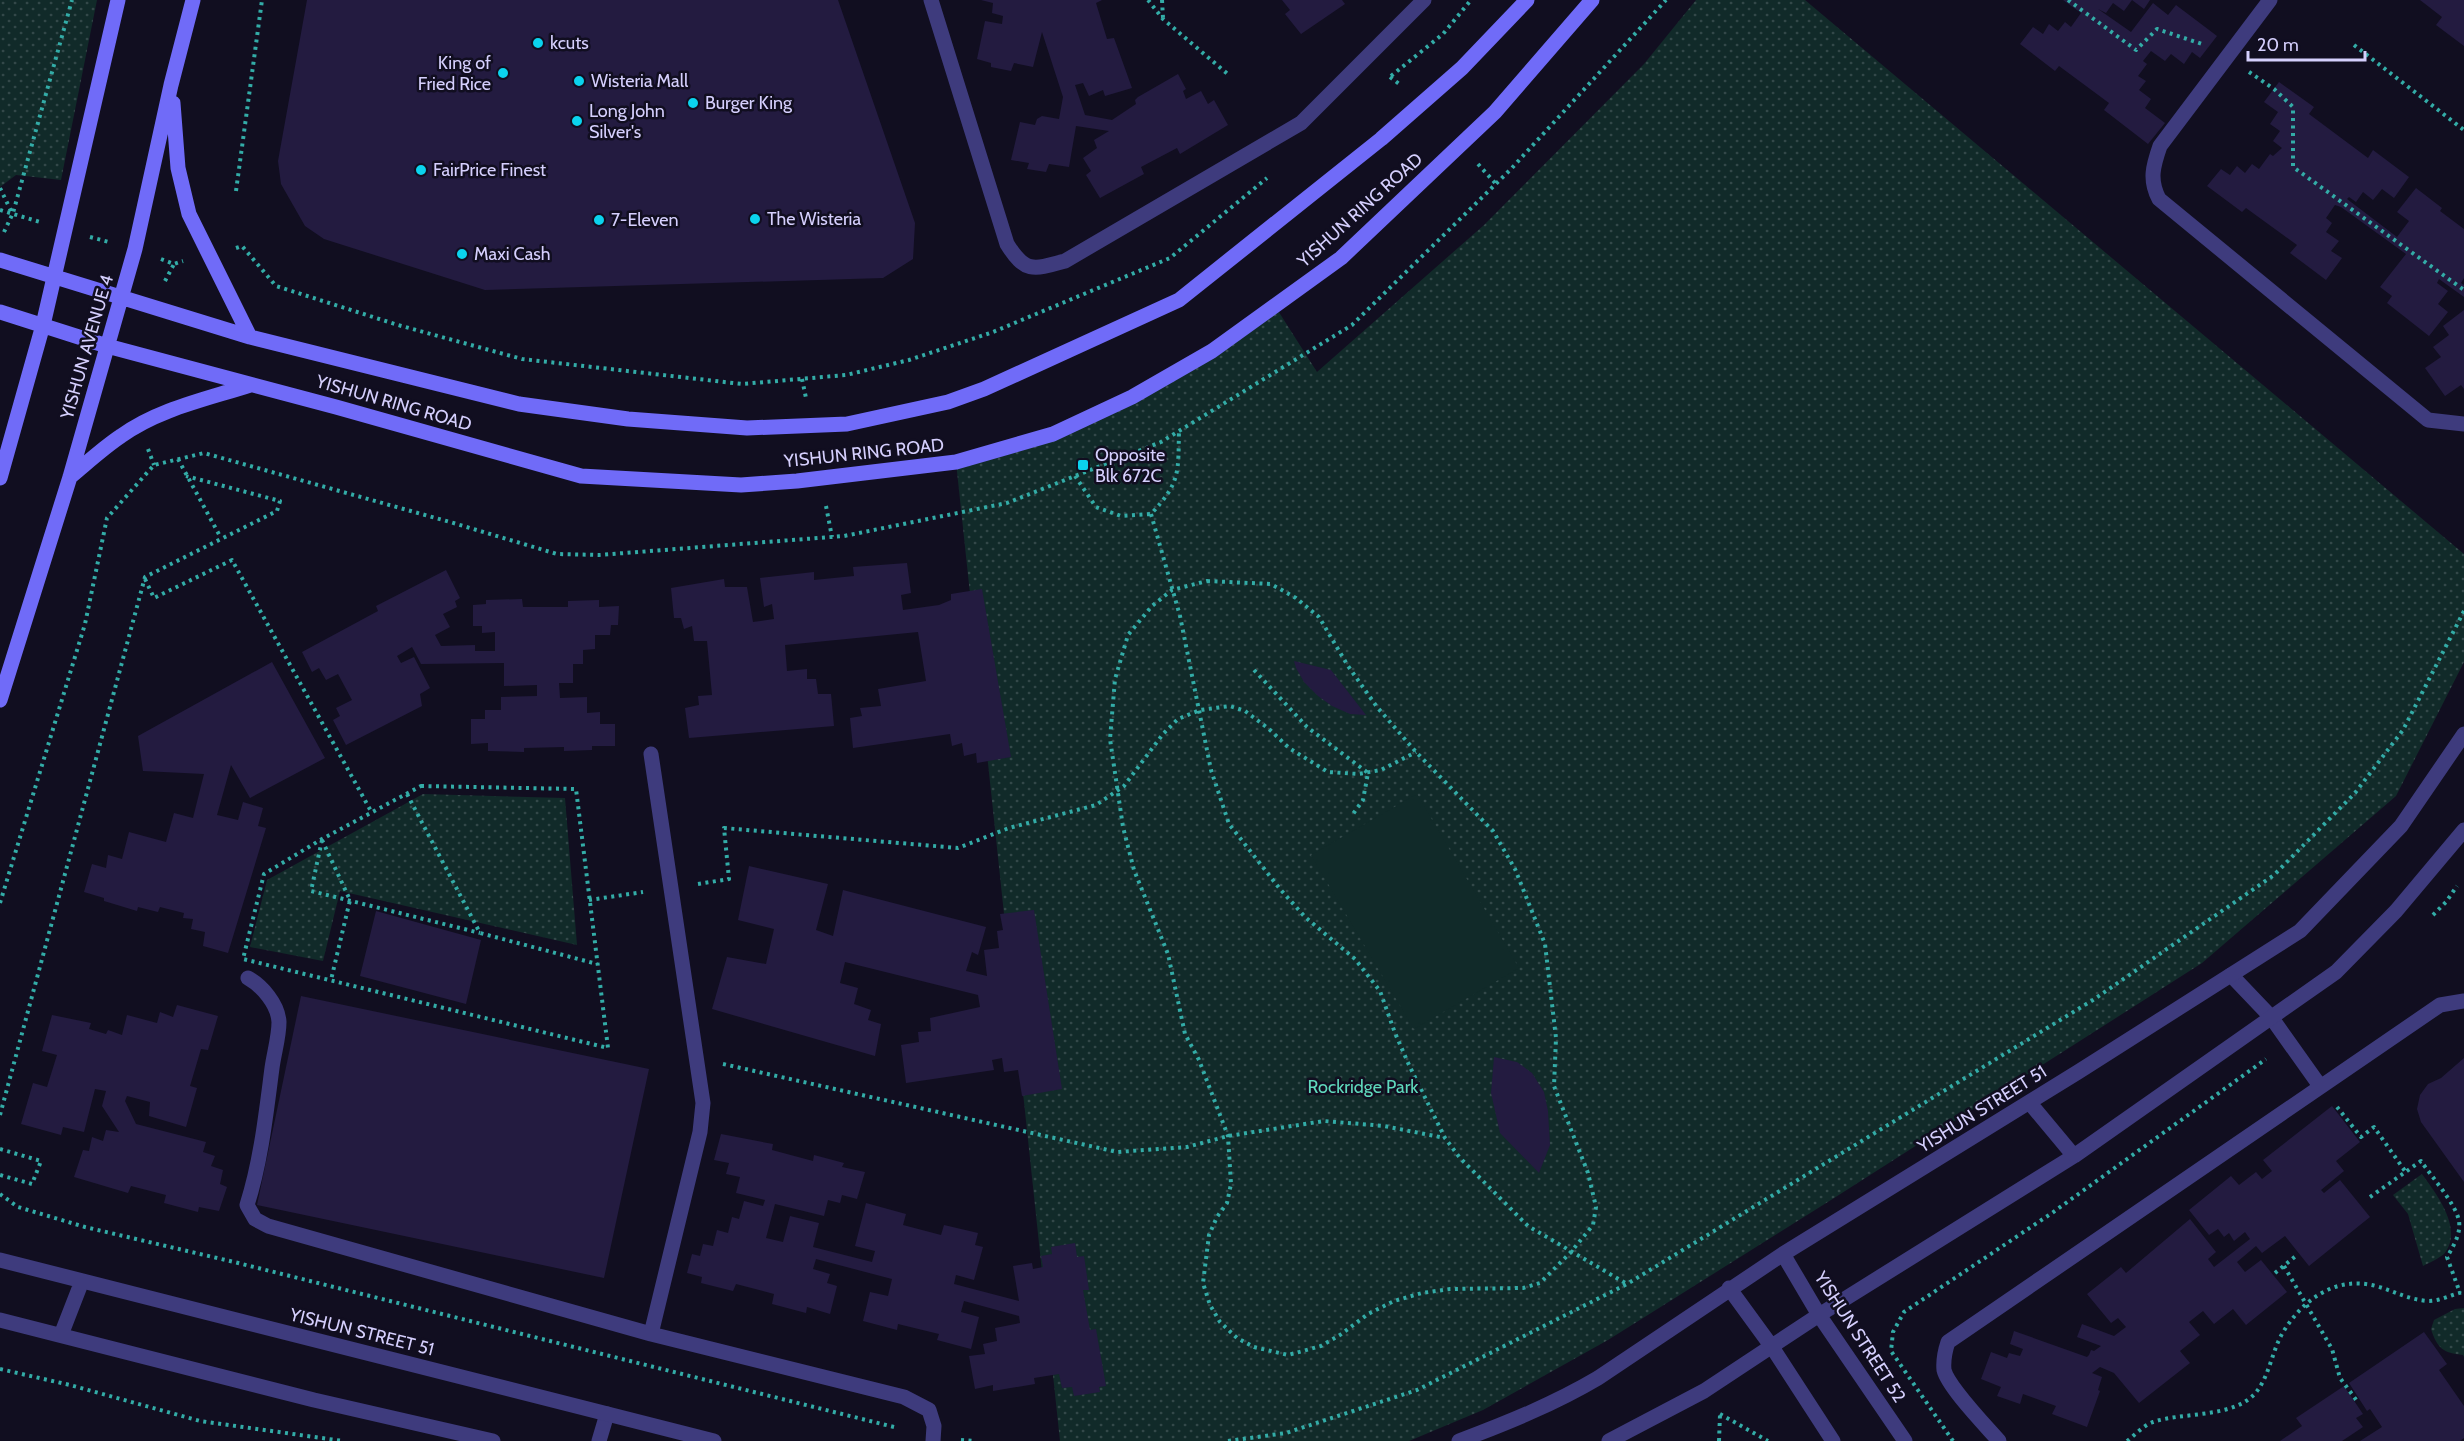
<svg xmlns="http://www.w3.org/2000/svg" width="2464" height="1441" viewBox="0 0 2464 1441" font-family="Cabin,sans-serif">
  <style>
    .grass { fill: url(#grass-dots) }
    .garden { fill: #112a29 }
    .building { fill: #231b40 }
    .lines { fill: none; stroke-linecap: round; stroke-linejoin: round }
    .path { stroke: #33aca7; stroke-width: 4; stroke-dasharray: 3 4.5; stroke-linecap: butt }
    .lane { stroke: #3e3b7d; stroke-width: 15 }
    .street { stroke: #3e3b7d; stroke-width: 15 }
    .secondary { stroke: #706bf8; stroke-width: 15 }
    .poi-dot { fill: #0bd3ed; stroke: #110e20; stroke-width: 2 }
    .labels { text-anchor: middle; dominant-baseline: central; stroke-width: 5; stroke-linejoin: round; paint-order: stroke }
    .poi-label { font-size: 18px; fill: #d5cffd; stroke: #110e20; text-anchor: start }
    .street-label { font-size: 18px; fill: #d5cffd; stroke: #110e20 }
    .park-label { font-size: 18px; fill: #5fd9bc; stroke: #110e20 }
  </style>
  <defs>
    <pattern id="grass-dots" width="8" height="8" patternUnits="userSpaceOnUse" patternTransform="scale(1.5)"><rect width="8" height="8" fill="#112a29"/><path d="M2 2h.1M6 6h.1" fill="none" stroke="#334849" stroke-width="1.8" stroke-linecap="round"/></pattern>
  </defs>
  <rect width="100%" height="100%" fill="#110e20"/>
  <!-- grass -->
  <path class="grass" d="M0,0H97L61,180L16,175L0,187Z
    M1696,0H1805L2464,554V662L2396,796L2202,963L1831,1200L1608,1340L1483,1410L1409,1441H1060L956,462L1053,434L1132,397L1275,306L1317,372L1484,225L1644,64Z
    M423,794L565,798L577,945L340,891L323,961L250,947L267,880Z
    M2422,1174C2437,1195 2464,1229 2444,1254C2438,1259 2429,1263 2423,1266L2408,1214L2393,1195Z
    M2464,1308V1357L2463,1355C2443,1353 2437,1348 2431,1329L2434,1320L2455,1309Z"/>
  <!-- garden -->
  <path class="garden" d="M1417,794L1519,968L1414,1029L1311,855Z"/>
  <!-- building -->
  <path class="building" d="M307,0H838L915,223L913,259L883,278L485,290L324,239L305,226L281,184L278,161Z
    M981,0H1102L1096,3L1107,39L1114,38L1132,88L1105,96L1103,90L1089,96L1083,83L1075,85L1085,115L1112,120L1136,104L1135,100L1138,97L1178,74L1186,89L1183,91L1186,99L1201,91L1208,104L1214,100L1228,125L1180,154L1177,148L1141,167L1144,174L1100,198L1086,175L1091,171L1083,158L1097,148L1094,140L1109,131L1076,126L1069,167L1049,164L1046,172L1027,169L1029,163L1011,160L1020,122L1035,125L1037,119L1042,116L1059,119L1063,97L1042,32L1033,67L1014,63L1011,71L991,67V63L977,59L985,21L1002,24L1003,16L992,13L993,3Z
    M1282,0H1342L1345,4L1301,34L1285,14L1290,10Z
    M2063,0H2132L2124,11L2113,3L2106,13L2098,9L2131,32L2153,3L2168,15L2176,5L2217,36L2200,58L2192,52L2184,64L2171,54L2165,61L2151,51L2143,61L2147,64L2138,76L2146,81L2139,90L2151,99L2145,108L2165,123L2148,144L2104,110L2109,103L2059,66L2055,71L2020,44L2033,27L2043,34L2049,24L2058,31L2065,22L2071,27L2081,13Z
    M2132,0H2150L2144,9Z
    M2420,0H2464V46L2436,25L2442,17Z
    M2279,82L2314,107L2309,114L2368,158L2373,150L2409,177L2394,198L2382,189L2373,200L2363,192L2356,202L2349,197L2347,199L2397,237L2409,221L2397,212L2416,188L2442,208L2440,211L2464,229V278L2461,283L2464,285V297L2439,279L2437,283L2448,291L2438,304L2448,312L2429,336L2387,303L2392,296L2380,287L2406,254L2341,207L2335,205L2326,218L2332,223L2326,232L2339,241L2331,251L2342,258L2326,280L2290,253L2297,245L2246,208L2242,212L2207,186L2221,169L2230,175L2237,166L2245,173L2252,164L2259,169L2270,154L2273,156L2282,148L2273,141L2280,131L2270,124L2278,112L2264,102Z
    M2464,310V389L2461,385L2445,396L2425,368L2441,357L2433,347L2449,335L2443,326Z
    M907,563L911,593L901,595L903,610L939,605L951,600V594L982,589L1011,757L977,763L976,753L964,756L962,743L952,746L950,734L853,748L850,718L862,716L860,708L881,706L878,689L926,681L918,632L785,645L787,671L807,669V679H816L818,694H831L834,726L689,738L685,708L699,705L698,696L712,695L707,641H694L692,626L684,629L681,618H674L671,588L724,579L725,587H747L753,622L774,619L772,604L764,607L760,578L814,572V580L854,576L853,567Z
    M446,570L460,598L455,601L457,607L443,614L450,627L435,635L441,646L475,645V651H495V632L482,633V626H473V605L486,604V600L522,599L523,607H568V601L599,600V607L619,606L618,625H611L610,635H595V649L583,650V664H573V683H559L560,698L587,697V713L600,712V724H615V746H592V750L564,751V747L524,748V752L488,751V743L471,744V719H485V710H501V697L537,696V685L504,686V663L421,664L412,647L397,656L401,663L414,657L430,688L420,694L422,706L346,745L333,720L340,716L336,708L352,700L338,674L326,680L319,668L312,672L302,652L378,611L376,606Z
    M1294,661L1331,670L1366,715L1350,714L1332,706L1318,696L1304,682L1296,668Z
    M272,662L325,758L250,798L231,765L217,815L238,820L243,802L263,808L258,826L266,828L228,953L203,946L205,932L191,929L193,919L183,918L184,913L160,907L158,912L138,907L137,911L104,901V898L84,892L92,864L106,868L108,855L122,859L129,832L166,842L174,813L193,818L204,774L143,771L138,736Z
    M749,866L828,884L816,930L833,936L843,890L986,927L978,955L972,952L966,971L987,976L984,950L999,948L997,931L1003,930L1000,914L1034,910L1062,1089L1022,1096L1018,1070L1004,1072L1002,1058L992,1060L994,1070L906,1083L901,1045L919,1042L918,1032L931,1031L930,1018L980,1007L978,995L845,962L840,983L858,988L854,1004L871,1010L868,1020L881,1024L875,1056L712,1009L727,957L766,964L774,929L738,920Z
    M376,911L481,940L466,1004L360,976Z
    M301,996L649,1069L604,1278L257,1205Z
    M177,1005L218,1016L208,1050L201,1049L190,1086L197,1088L186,1127L149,1116L150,1102L127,1096L125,1101L136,1124L206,1142L203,1152L215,1156L211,1166L223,1170L220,1184L227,1187L219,1211L199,1207L198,1212L164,1203L166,1195L131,1186L128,1193L74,1177L83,1150L89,1151L92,1137L103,1141L106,1130L119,1132L102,1106L106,1091L95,1089L84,1132L63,1127L61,1135L21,1124L33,1083L47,1087L57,1055L42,1051L52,1015L91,1023L89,1029L106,1034L108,1030L122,1035L127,1015L157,1023L160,1012L173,1017Z
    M1494,1057L1517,1062L1532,1073L1544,1092L1548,1111L1550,1145L1539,1173L1500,1133L1491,1093Z
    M2464,1058V1182L2421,1122L2417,1109L2420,1095L2428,1084L2441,1078Z
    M2332,1106L2360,1142L2336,1161L2344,1171L2321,1190L2324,1193L2340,1180L2370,1217L2309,1266L2285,1236L2262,1253L2256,1246L2237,1262L2245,1272L2261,1260L2287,1292L2246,1325L2233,1309L2214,1324L2203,1311L2189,1322L2200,1335L2180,1351L2190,1363L2139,1403L2114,1373L2100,1367L2092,1373L2102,1377L2098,1390L2100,1391L2087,1427L2052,1414L2056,1406L2023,1394L2020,1404L1997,1396L2001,1387L1981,1379L1991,1352L2007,1358L2009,1353L2020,1356L2023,1349L2010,1344L2014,1331L2087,1357L2089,1355L2091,1350L2094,1351L2101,1346L2077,1337L2082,1324L2114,1336L2126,1327L2118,1318L2111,1323L2087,1294L2121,1267L2126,1273L2190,1219L2216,1252L2208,1259L2214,1267L2250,1239L2245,1232L2234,1241L2229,1233L2224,1237L2218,1229L2209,1235L2189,1210L2231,1176L2239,1185L2256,1172L2262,1179L2272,1171L2263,1160Z
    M721,1134L773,1144L772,1150L813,1161L814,1155L844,1163L842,1167L865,1172L857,1199L842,1195L840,1203L828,1200L824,1216L775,1204L766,1238L783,1242L790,1216L819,1223L813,1247L872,1262L875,1251L855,1246L866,1203L906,1214L903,1225L941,1235L944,1225L978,1233L975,1245L983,1247L974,1280L956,1275L954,1284L1019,1301L1013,1266L1032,1263L1033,1269L1043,1267L1041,1256L1052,1254L1051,1247L1075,1243L1077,1257L1084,1256L1089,1290H1083L1090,1330L1096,1329L1106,1386L1099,1387L1100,1392L1074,1396L1072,1387L1062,1388L1059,1374L1034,1378L1035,1384L993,1391V1385L975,1389L969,1356L985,1354L983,1344L997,1341L995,1328L1020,1323L1019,1316L964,1301L961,1312L979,1317L971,1349L937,1340L939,1334L898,1324L897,1330L863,1321L870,1292L888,1296L892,1279L816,1259L813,1269L830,1274L827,1283L837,1286L830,1314L807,1307L806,1313L772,1304L774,1294L736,1284L733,1291L701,1283L702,1277L687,1273L692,1254L700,1256L703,1244L713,1246L717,1230L728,1233L732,1217L739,1219L744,1201L763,1206L765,1200L736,1193L740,1177L726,1174L729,1163L714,1160Z
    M2424,1332L2447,1364L2439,1370L2464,1406V1438L2460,1441H2360L2382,1427L2370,1409L2367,1411L2349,1383Z
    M2344,1386L2363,1414L2356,1418L2363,1427L2342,1441H2280L2302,1426L2296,1418Z"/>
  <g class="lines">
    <!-- path -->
    <path class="path" d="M1148,0L1163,19L1230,76
      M1162,0L1163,18
      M2068,0L2136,50L2157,29L2202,44
      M2354,45L2464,130
      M2249,72L2274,89L2293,107V167L2464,290
      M1391,76L1443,34L1471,0
      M1390,77L1402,86
      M1478,164L1496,184
      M0,188L12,213
      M236,191L262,0
      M0,210L40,222
      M4,232L13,213L72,0
      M90,237L109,242
      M236,248L242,246L276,286L398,325L522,359L742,384L846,375L909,360L993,332L1170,258L1267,178
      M161,259L174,264L183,261
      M165,281L174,264
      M802,379L806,398
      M148,449L154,465
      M178,459L221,538
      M1075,476L1096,507L1121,516L1151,514C1181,482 1178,472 1179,430
      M826,506L832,537
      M1151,514L1180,616L1211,770L1229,824L1280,889L1305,917L1355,959L1380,991L1395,1033L1409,1065L1445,1138L1460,1158L1528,1226L1627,1284
      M145,579L154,598L232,560L372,813
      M1207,581L1271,584L1296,598L1319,617L1348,666L1377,707L1416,752L1493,831L1515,869L1545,944L1556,1038L1554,1086L1588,1173L1596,1207L1593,1225L1571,1252L1540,1283L1523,1288L1450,1289L1422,1293L1394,1301L1368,1314L1340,1335L1321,1346L1288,1355L1254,1347L1237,1338L1220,1322L1210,1305L1203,1283L1209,1235L1217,1217L1227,1203L1231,1184L1228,1136L1199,1060L1185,1034L1168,954L1134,870L1123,827L1110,739L1115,679L1128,635L1152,606L1172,590Z
      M1254,670L1307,727L1368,773L1363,800L1353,814
      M421,786L576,789L608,1048L243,959L264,874L322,839Z
      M407,794L480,933L597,964
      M322,840L311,891L480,933
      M322,840L350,900L331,980
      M698,884L729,879L724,828L958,848L1009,828L1096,805L1124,786L1163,734L1178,719L1200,710L1230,706L1245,711L1269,729L1289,748L1328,772L1358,774L1381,770L1416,752
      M589,900L643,892
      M0,903L85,624L107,518L154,465L204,453L450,522L557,554L599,555L844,536L1007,503L1161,442L1352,325L1511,169L1666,0
      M2433,915L2446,902L2457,886
      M723,1064L1117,1152L1187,1147L1228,1136L1324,1121L1384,1126L1445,1138
      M2337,1107L2361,1137L2374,1127L2405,1171
      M0,1115L145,577L277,511L280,501L186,476
      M0,1149L41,1161L32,1184L0,1175
      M0,1194L18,1207L85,1227L234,1262L898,1428
      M2370,1197L2421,1161C2431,1176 2456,1204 2459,1221C2461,1234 2453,1247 2447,1257L2460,1293
      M2284,1266L2332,1349L2340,1378L2357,1401
      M2275,1273L2297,1255
      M0,1369L70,1385L200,1421L343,1441
      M1720,1414L1768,1441
      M961,1440L974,1441
      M1228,1441L1286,1433L1417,1390L1627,1284L2093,1000L2274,875L2355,793L2403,730L2464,611
      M1719,1441L1720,1415
      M1953,1441L1891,1351L1893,1332L1904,1312L2052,1213L2266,1059
      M2127,1441C2135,1435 2144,1425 2153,1422C2180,1413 2221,1417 2246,1401C2268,1388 2270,1355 2282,1334C2301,1301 2335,1275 2376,1286C2394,1291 2409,1300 2429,1301C2441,1301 2452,1294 2464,1292"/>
    <!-- lane -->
    <path class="lane" d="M931,0L1007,244C1025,273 1033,270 1065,261L1301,123L1424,0
      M2270,0L2160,146C2153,166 2149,180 2159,199L2428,420L2464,424
      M2231,975L2271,1017L2320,1086
      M248,978C262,986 278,1004 279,1022C279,1037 274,1053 272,1068C266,1114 261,1161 247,1205L255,1219L268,1226L651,1334L904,1397L929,1410L934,1426L933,1441
      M651,1334L700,1132L703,1103L651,754
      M599,1441L607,1414
      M1999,1441C1986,1426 1948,1387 1944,1370C1943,1360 1945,1351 1948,1342L2440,1005L2464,1001"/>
    <!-- street -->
    <path class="street" d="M2029,1102L2074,1156
      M1783,1254L1819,1315L1905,1441
      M0,1260L714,1441
      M1729,1288L1772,1347L1833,1441
      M0,1320L314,1400L493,1441
      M61,1335L82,1281
      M1459,1441C1507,1423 1554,1404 1598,1378L1783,1254L2078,1072L2300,931L2401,826L2464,734
      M1609,1441L1704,1391L1819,1315L2074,1156L2336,972L2396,911L2464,830"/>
    <!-- secondary -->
    <path class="secondary" d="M173,103L178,168L189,214L250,337
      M0,260L250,337L519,404L628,419L747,428L847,424L948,402L984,389L1179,300L1381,139L1462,68L1527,0
      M0,312L107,346L336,407L581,476L741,485L797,481L956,462L1053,434L1132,397L1212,351L1341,258L1495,112L1592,0
      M70,477C87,463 103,448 121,436C158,409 207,399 250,385
      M0,478L43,325L118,0
      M0,700L70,477L135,249L171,85L193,0"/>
  </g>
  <!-- markers -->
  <g class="poi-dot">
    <circle cx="538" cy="43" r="6"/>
    <circle cx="503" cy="73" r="6"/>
    <circle cx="579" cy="81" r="6"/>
    <circle cx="693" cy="103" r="6"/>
    <circle cx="577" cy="121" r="6"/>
    <circle cx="421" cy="170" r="6"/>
    <circle cx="755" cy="219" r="6"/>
    <circle cx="599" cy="220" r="6"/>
    <circle cx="462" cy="254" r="6"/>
    <rect x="1077" y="459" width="12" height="12" rx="3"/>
  </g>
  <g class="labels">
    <!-- poi labels -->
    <g class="poi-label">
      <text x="550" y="43">kcuts</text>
      <text x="491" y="63" text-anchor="end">King of<tspan x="491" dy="21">Fried Rice</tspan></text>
      <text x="591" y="81">Wisteria Mall</text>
      <text x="705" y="103">Burger King</text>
      <text x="589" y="111">Long John<tspan x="589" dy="21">Silver's</tspan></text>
      <text x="433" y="170">FairPrice Finest</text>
      <text x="767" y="219">The Wisteria</text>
      <text x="611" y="220">7-Eleven</text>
      <text x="474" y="254">Maxi Cash</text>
      <text x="1095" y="455">Opposite<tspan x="1095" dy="21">Blk 672C</tspan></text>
    </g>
    <!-- street labels -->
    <g class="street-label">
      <text transform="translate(1360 210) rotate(-42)">YISHUN RING ROAD</text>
      <text transform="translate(87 347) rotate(-74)">YISHUN AVENUE 4</text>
      <text transform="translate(394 403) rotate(16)">YISHUN RING ROAD</text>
      <text transform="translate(864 453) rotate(-6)">YISHUN RING ROAD</text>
      <text transform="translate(1982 1109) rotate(-32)">YISHUN STREET 51</text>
      <text transform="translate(362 1332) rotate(14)">YISHUN STREET 51</text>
      <text transform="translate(1860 1337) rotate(57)">YISHUN STREET 52</text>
    </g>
    <!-- park labels -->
    <g class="park-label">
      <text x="1363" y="1087">Rockridge Park</text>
    </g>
  </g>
  <!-- scale -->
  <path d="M2248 51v9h117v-9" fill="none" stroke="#d5cffd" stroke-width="3"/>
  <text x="2257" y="51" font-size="18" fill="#d5cffd" stroke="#110e20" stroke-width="4.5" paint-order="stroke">20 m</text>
</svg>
